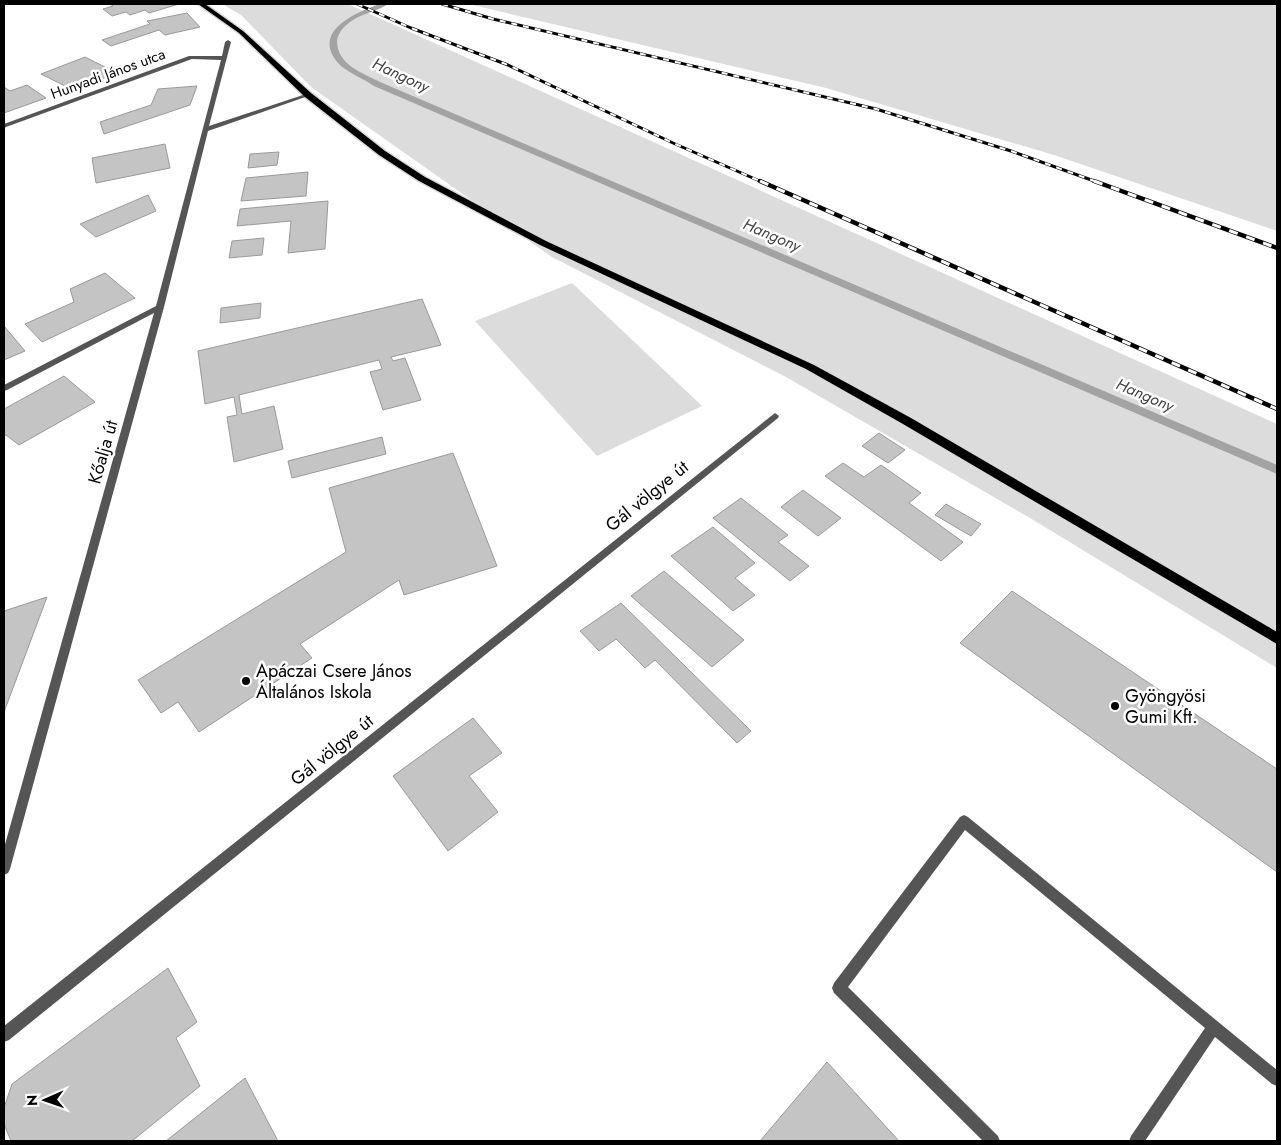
<svg xmlns="http://www.w3.org/2000/svg" width="1281" height="1145" viewBox="0 0 1281 1145" font-family="Jost,sans-serif">
  <style>
    .green { fill: #dcdcdc }
    .lines { fill: none; stroke-linecap: round; stroke-linejoin: round }
    .stream { fill: #a3a3a3; fill-rule: evenodd }
    .building { fill: #c4c4c4; stroke: #999 }
    .primary-casing { stroke: #dbdbdb; stroke-width: 3 }
    .lane { fill: #555; fill-rule: evenodd }
    .street { fill: #555; fill-rule: evenodd }
    .primary { fill: #000; fill-rule: evenodd }
    .rail-far1-casing { stroke: #000; stroke-width: 3 }
    .rail-casing { stroke: #000; stroke-width: 4.5 }
    .rail-far1 { stroke: #fff; stroke-width: 2; stroke-dasharray: 6; stroke-linecap: butt }
    .rail { stroke: #fff; stroke-width: 3; stroke-dasharray: 9; stroke-linecap: butt }
    .poi-dot { fill: #000; stroke: #fff; stroke-width: 2 }
    .labels { text-anchor: middle; dominant-baseline: central; stroke-width: 5; stroke-linejoin: round; paint-order: stroke }
    .far-street-label { font-size: 15px; fill: #000; stroke: #fff }
    .far-water-label { font-size: 16px; font-style: italic; fill: #444; stroke: #fff }
    .street-label { font-size: 18px; fill: #000; stroke: #fff }
    .poi-label { font-size: 18px; fill: #000; stroke: #fff; text-anchor: start }
  </style>
  <rect width="100%" height="100%" fill="#fff"/>
  <!-- green -->
  <path class="green" d="M222,4H348L1277,424V668L1030,518L786,377L552,257L311,87L241,15Z
    M468,4H1277V231L1054,155L826,88Z
    M572,283L702,406L597,456L475,321Z"/>
  <g class="lines">
    <!-- stream -->
    <path class="stream" d="M380,4H388C378,11 364,13 353,20C345,25 338,32 337,41C337,65 363,73 380,82L1277,465V474L374,86C364,79 351,74 341,66C308,33 354,13 380,4Z"/>
  </g>
  <!-- building -->
  <path class="building" d="M110,4H179L149,13L145,10L130,15L126,12L112,16L103,9L113,6Z
    M187,13L200,27L165,35L159,30L111,46L102,40L150,24L147,21Z
    M85,57L117,73L89,84L83,81L67,87L41,74Z
    M27,85L46,98L4,113V87L10,91Z
    M197,86L190,105L104,134L100,122L151,105L158,89Z
    M165,144L170,168L96,183L92,158Z
    M279,152L277,165L248,168L250,154Z
    M308,172L306,196L241,201L246,178Z
    M148,195L156,211L96,237L80,224Z
    M328,201L325,249L288,253L291,221L237,226L240,209Z
    M264,238L262,255L229,258L232,241Z
    M105,273L135,298L42,342L25,324L74,302L70,289Z
    M422,299L441,345L391,357L393,361L405,358L421,400L383,410L370,372L382,369L379,360L239,395L242,414L274,406L283,449L234,462L227,417L237,415L234,397L205,404L198,351Z
    M261,303L260,318L220,323L221,308Z
    M4,326L25,351L4,360Z
    M64,376L95,402L19,445L6,435L4,436V409Z
    M879,433L905,450L888,463L862,446Z
    M382,437L386,454L292,478L288,461Z
    M453,453L497,566L404,595L399,580L300,644L312,658L199,732L178,702L161,713L138,680L346,552L329,488Z
    M843,463L864,477L881,465L921,493L909,503L963,542L941,561L825,476Z
    M803,490L841,518L818,536L781,507Z
    M741,498L788,535L778,542L809,566L790,581L713,518Z
    M946,504L981,524L971,536L935,515Z
    M713,527L755,563L735,578L755,595L733,611L671,556Z
    M664,571L744,640L712,667L631,596Z
    M1012,591L1277,769V872L960,643Z
    M47,597L4,712V611Z
    M621,603L751,731L737,743L655,660L645,668L616,639L599,651L580,631Z
    M473,718L502,753L469,776L498,812L448,851L393,776Z
    M168,968L197,1022L176,1038L200,1086L132,1141H11L4,1124V1108L12,1084Z
    M827,1062L899,1141H760Z
    M245,1078L278,1141H166Z"/>
  <g class="lines">
    <!-- primary casing -->
    <g class="primary-casing">
      <path id="primary" d="M198,4H205L243,31L311,93L385,151L425,177L546,241L814,365L911,418L1277,632V644L903,424L806,369L540,245L419,181L379,155L305,97L239,33Z"/>
    </g>
    <!-- lane -->
    <path class="lane" d="M964,815L968,817L1277,1070V1086L1272,1084L1215,1037L1145,1141H1129L1131,1136L1205,1028L965,830L848,987L998,1136L1000,1141H983L834,993L832,988L834,983L960,817Z"/>
    <!-- street -->
    <path class="street" d="M228,40L231,42L209,126L306,94L311,95L208,131L164,307L10,869L8,873L4,875V848L154,313L7,390L4,391V385L156,306L221,60L192,59L6,127L4,128V124L189,56H222L225,42Z
      M775,413L779,416L778,418L9,1040L4,1042V1026Z"/>
    <!-- primary -->
    <use href="#primary" class="primary"/>
    <!-- rail-far1 casing -->
    <g class="rail-far1-casing">
      <path id="rail-far1" d="M357,4L411,28L508,65L673,143L762,182
        M442,4L493,19L876,109L1011,151L1097,182"/>
    </g>
    <!-- rail casing -->
    <g class="rail-casing">
      <path id="rail" d="M760,181L1277,409
        M1094,181L1277,248"/>
    </g>
    <!-- rail-far1 -->
    <use href="#rail-far1" class="rail-far1"/>
    <!-- rail -->
    <use href="#rail" class="rail"/>
  </g>
  <!-- markers -->
  <g class="poi-dot">
    <circle cx="246" cy="681" r="5"/>
    <circle cx="1115" cy="706" r="5"/>
  </g>
  <g class="labels">
    <!-- far-street labels -->
    <g class="far-street-label">
      <text transform="translate(108 74) rotate(-20)">Hunyadi János utca</text>
    </g>
    <!-- far-water labels -->
    <g class="far-water-label">
      <text transform="translate(401 75) rotate(25)">Hangony</text>
      <text transform="translate(772 235) rotate(23)">Hangony</text>
      <text transform="translate(1145 395) rotate(23)">Hangony</text>
    </g>
    <!-- street labels -->
    <g class="street-label">
      <text transform="translate(103 452) rotate(-74)">Kőalja út</text>
      <text transform="translate(647 496) rotate(-39)">Gál völgye út</text>
      <text transform="translate(332 750) rotate(-39)">Gál völgye út</text>
    </g>
    <!-- poi labels -->
    <g class="poi-label">
      <text x="256" y="671">Apáczai Csere János<tspan x="256" dy="21">Általános Iskola</tspan></text>
      <text x="1125" y="696">Gyöngyösi<tspan x="1125" dy="21">Gumi Kft.</tspan></text>
    </g>
  </g>
  <!-- border -->
  <rect width="1281" height="1145" fill="none" stroke="#000000" stroke-width="10"/>
  <!-- north arrow -->
  <g transform="translate(45 1100) rotate(268)" stroke="#ffffff" stroke-width="4" paint-order="stroke">
  <path d="M0-4L9 19L0 12L-9 19Z" fill="#000000"/>
  <text y="-8" font-size="14" font-weight="bold" text-anchor="middle" fill="#000000">N</text>
  </g>
</svg>
